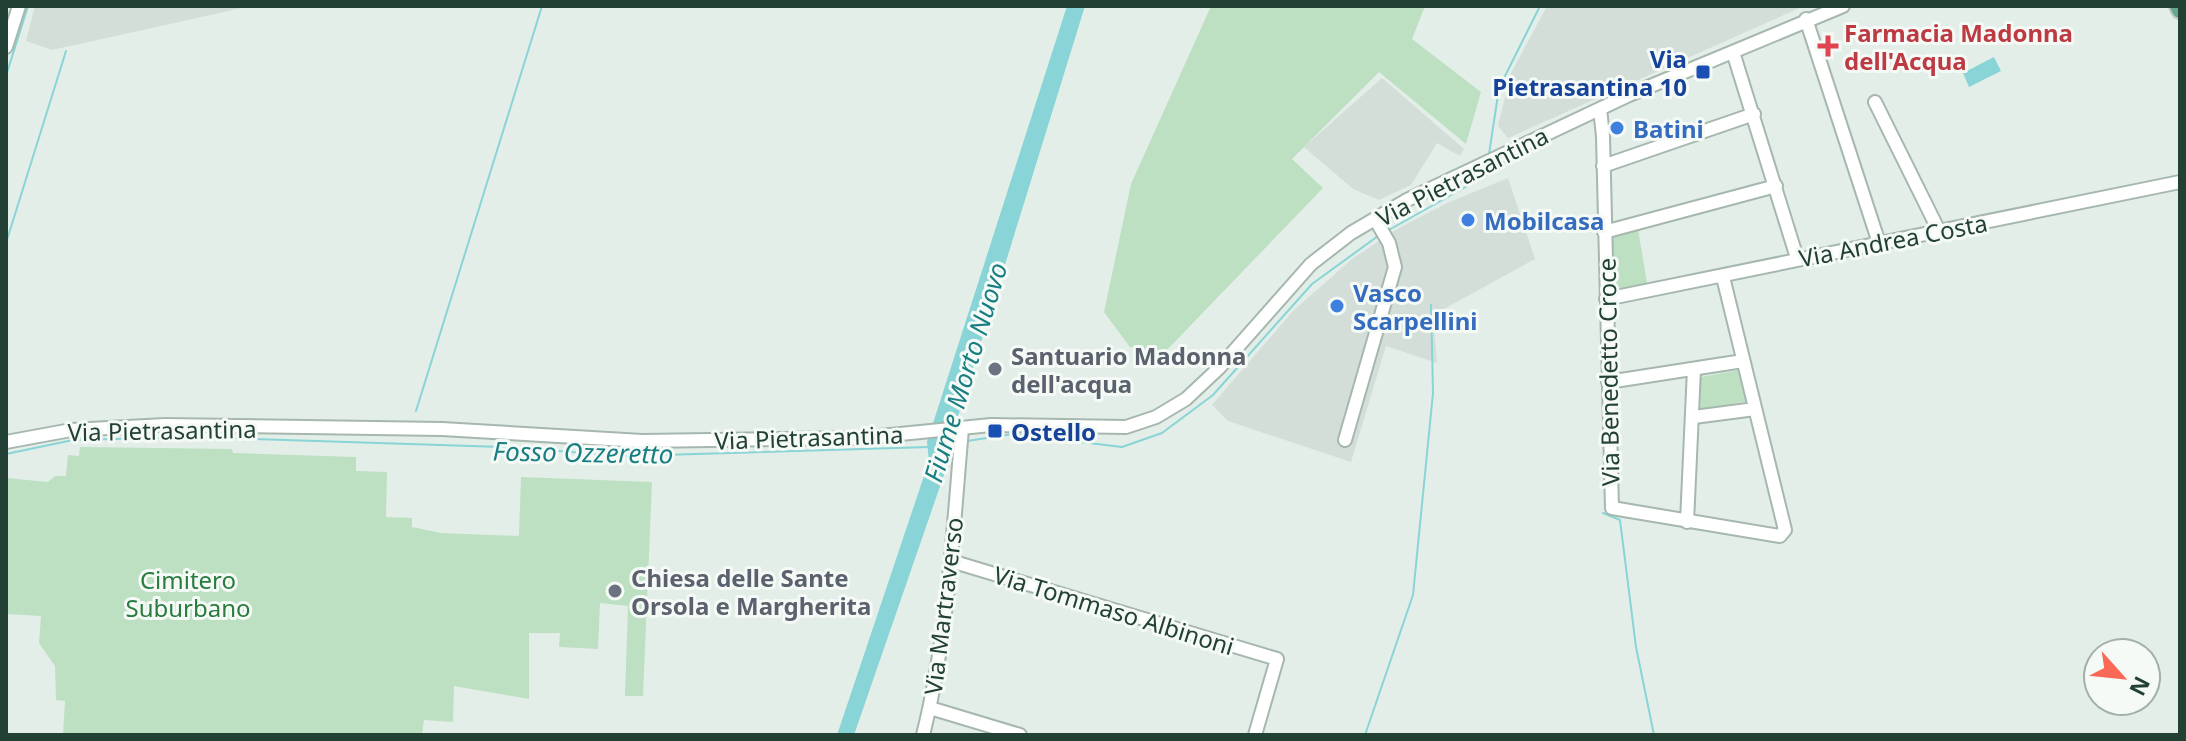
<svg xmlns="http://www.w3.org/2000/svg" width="2186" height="741" viewBox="0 0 2186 741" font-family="'Noto Sans',sans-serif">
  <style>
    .built { fill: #d2ded7 }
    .green { fill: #bce0c1 }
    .water { fill: #89d4d6 }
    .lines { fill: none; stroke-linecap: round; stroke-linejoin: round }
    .stream { stroke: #89d4d6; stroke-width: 2 }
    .minor-casing { stroke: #a6b7ae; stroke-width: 16 }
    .major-casing { stroke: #c1cac6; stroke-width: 20 }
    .minor { stroke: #fff; stroke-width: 12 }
    .major { stroke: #66a68d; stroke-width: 16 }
    .health-dot { fill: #e0444e; stroke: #f5faf7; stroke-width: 3 }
    .transit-dot { fill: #1a4fb4; stroke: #f5faf7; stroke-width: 3 }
    .shop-dot { fill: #3f7fe0; stroke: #f5faf7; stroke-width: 3 }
    .worship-dot { fill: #6b7280; stroke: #f5faf7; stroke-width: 3 }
    .labels { text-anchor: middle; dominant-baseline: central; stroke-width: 6; stroke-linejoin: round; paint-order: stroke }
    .health-label { font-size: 24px; font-weight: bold; fill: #be3a42; stroke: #f5faf7; text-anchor: start }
    .transit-label { font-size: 24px; font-weight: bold; fill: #164399; stroke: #f5faf7; text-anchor: end }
    .shop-label { font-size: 24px; font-weight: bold; fill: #366cbe; stroke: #f5faf7; text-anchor: start }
    .street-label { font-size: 24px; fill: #224134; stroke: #f5faf7 }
    .worship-label { font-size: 24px; font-weight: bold; fill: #5b616d; stroke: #f5faf7; text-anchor: start }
    .park-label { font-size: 24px; fill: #297b3e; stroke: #f5faf7 }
    .water-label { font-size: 26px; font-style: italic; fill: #187e81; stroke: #f5faf7 }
  </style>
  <rect width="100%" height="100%" fill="#e4eee8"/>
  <!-- built -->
  <path class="built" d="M35,6H251L52,50L26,41Z
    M1547,6H1804L1508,138L1498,126L1511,73Z
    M1382,78L1464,149L1460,156L1437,143L1411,185L1379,200L1353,189L1304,147Z
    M1508,178L1535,259L1433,315L1437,363L1386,346L1351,462L1228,421L1212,405L1293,311L1352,259L1397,229L1445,204Z"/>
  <!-- green -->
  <path class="green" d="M1211,6H1425L1412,39L1481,92L1466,144L1379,72L1292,159L1323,188L1165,352L1130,347L1104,312L1131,184Z
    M1638,229L1647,283L1614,293L1611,236Z
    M1740,370L1748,401L1700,410L1701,377Z
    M80,447L232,449L233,453L356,457V471L387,472L386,517L412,518V527L441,533L519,536L521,477L652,482L643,696H625L628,606L600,603L598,649L559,647L560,633H529V699L454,686L453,722L424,720L422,735H63L65,701L56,700L55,666L39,643L41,616L6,614V478L48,482L55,476H66L68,455L79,456Z"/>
  <!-- water -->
  <path class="water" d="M1067,6H1085L952,436L955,437V443L854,735H837L929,461L927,442Z
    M1994,57L2001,71L1969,87L1963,73Z"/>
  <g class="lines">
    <!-- stream -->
    <path class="stream" d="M6,76L28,6
      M1489,154L1499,88L1540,6
      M1387,231L1494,171L1491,164
      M6,243L66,51
      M416,411L542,6
      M224,438L502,447L628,456L929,447
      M967,441L1013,434L1122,447L1162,433L1213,395L1312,284L1378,236
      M6,454L73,440L200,437
      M1603,513L1620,520L1636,647L1654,735
      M1365,735L1413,595L1433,393L1431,305"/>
    <!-- minor casing -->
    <g class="minor-casing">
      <path id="minor" d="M1806,19L1879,243
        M6,47L19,6
        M1733,52L1797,258
        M1875,102L1939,231
        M1600,109L1603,136L1612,508L1780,536L1785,530L1723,277
        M1603,166L1754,114
        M1604,232L1776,186
        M1606,299L2180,182
        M1608,382L1743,361
        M1694,417L1755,409
        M1345,440L1395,267L1389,243L1375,219
        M6,442L71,430L165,425L442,429L642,441L860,438L991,425L1126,427L1156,417L1186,399L1219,368L1311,264L1351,233L1407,200L1629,95L1843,6
        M1687,522L1694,369
        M951,561L1277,659L1255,735
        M930,708L1020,735
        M923,735C948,635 953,531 962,429"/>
    </g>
    <!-- major casing -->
    <g class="major-casing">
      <path id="major" d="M2178,6L2180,10"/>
    </g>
    <!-- minor -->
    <use href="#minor" class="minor"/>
    <!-- major -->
    <use href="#major" class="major"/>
  </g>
  <!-- markers -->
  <path class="health-dot" d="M1824 34h8v8h8v8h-8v8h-8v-8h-8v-8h8z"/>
  <g class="transit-dot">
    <rect x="1695" y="64" width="16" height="16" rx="4"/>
    <rect x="987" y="423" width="16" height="16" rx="4"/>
  </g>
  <g class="shop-dot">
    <circle cx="1617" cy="128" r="8"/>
    <circle cx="1468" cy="220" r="8"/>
    <circle cx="1337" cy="306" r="8"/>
  </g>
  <g class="worship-dot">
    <circle cx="995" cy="369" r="8"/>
    <circle cx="615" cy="591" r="8"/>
  </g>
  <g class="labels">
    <!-- health labels -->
    <g class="health-label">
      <text x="1844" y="32">Farmacia Madonna<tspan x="1844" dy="28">dell'Acqua</tspan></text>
    </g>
    <!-- transit labels -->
    <g class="transit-label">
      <text x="1687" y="58">Via<tspan x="1687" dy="28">Pietrasantina 10</tspan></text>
      <text x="1011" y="431" text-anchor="start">Ostello</text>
    </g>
    <!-- shop labels -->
    <g class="shop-label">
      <text x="1633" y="128">Batini</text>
      <text x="1484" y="220">Mobilcasa</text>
      <text x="1353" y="292">Vasco<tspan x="1353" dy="28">Scarpellini</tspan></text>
    </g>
    <!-- street labels -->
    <g class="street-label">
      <text transform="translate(1462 176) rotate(-27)">Via Pietrasantina</text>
      <text transform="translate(1893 240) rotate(-11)">Via Andrea Costa</text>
      <text transform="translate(1608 372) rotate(-91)">Via Benedetto Croce</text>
      <text transform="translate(162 430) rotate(-1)">Via Pietrasantina</text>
      <text transform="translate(809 437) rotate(-2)">Via Pietrasantina</text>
      <text transform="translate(943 606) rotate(-83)">Via Martraverso</text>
      <text transform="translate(1114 610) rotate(17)">Via Tommaso Albinoni</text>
    </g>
    <!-- worship labels -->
    <g class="worship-label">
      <text x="1011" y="355">Santuario Madonna<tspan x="1011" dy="28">dell'acqua</tspan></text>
      <text x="631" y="577">Chiesa delle Sante<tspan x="631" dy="28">Orsola e Margherita</tspan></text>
    </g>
    <!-- park labels -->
    <g class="park-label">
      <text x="188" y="579">Cimitero<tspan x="188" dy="28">Suburbano</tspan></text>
    </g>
    <!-- water labels -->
    <g class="water-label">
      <text transform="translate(965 372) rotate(-73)">Fiume Morto Nuovo</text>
      <text transform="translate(583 452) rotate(1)">Fosso Ozzeretto</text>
    </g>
  </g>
  <!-- border -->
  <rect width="2186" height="741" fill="none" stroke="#224134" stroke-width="16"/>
  <!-- north arrow -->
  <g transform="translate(2122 677) rotate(117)"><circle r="38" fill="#f5faf7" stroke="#a1b0a9" stroke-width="2"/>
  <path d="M0-6L14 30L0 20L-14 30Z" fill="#f96956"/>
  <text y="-12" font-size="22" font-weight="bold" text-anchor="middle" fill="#224134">N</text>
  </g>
</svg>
